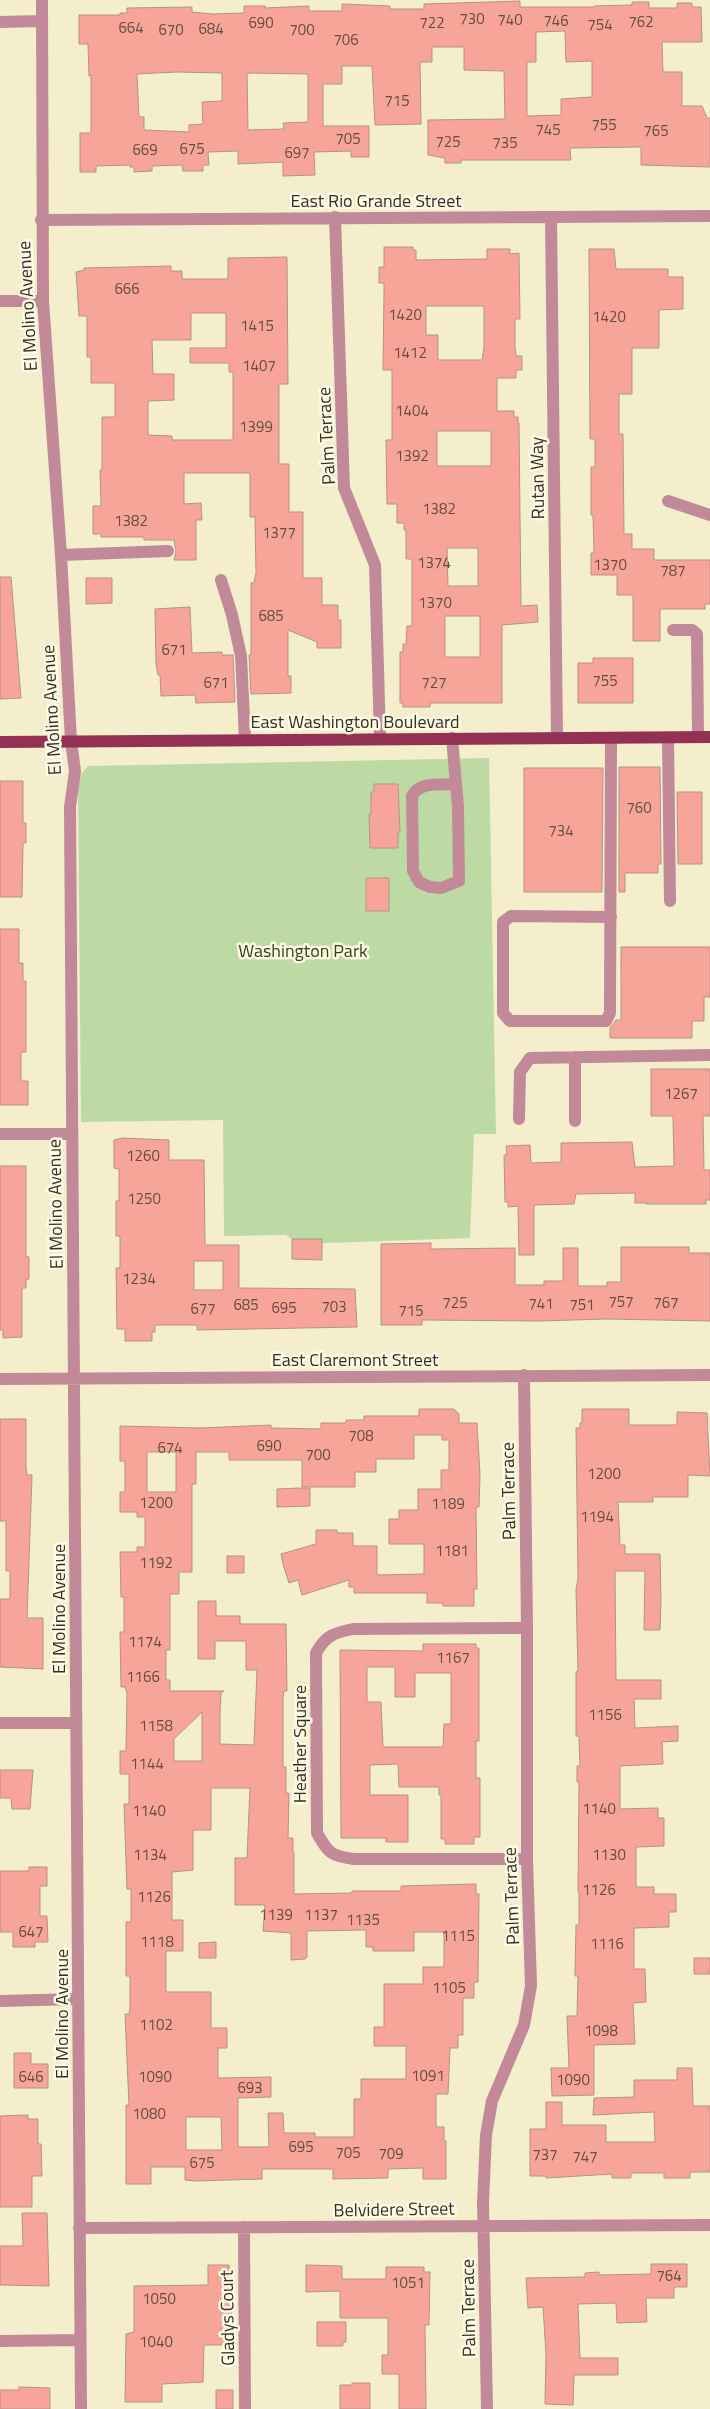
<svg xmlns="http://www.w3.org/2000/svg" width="710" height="2409" viewBox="0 0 710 2409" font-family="'Titillium Web',sans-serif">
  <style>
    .green { fill: #bddaa5 }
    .building { fill: #f7a599; stroke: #b5918c; fill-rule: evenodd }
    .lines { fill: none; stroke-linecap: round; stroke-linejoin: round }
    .minor { stroke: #c28999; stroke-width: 12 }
    .major { stroke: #933154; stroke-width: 12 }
    .labels { text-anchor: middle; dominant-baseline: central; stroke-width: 5; stroke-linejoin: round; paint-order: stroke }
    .number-label { font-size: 15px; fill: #644e41 }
    .street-label { font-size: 18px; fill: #333124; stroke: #fffbe7 }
    .park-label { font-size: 18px; fill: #2e4516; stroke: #fffbe7 }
  </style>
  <rect width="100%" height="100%" fill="#f4eecc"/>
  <!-- green -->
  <path class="green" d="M489,758L496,1134H474L470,1238L299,1244L286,1235L224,1236L223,1120L81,1122L78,781L81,774L88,766Z"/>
  <!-- building -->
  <path class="building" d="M520,1V7H594V6L632,5V2H649V8H677V3H692V7H701L702,42H662L663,72H682V106H702L707,118H710V167L641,165V147L570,148L571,160H461V163H445V158L428,155V120L505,119L504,71L464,70V47H432V62H420L421,124L375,125L372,66H342V84H323V126H369V157H351V151L314,152L315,175L283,176V162L238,164V151L208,152L209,165H203V171H183L182,165L152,166V171L134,172V167H130V165L96,166V172H80V133H91V75L89,76L88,44H79V15H120V13H127V8L192,7V12L213,14L244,13V6H265V8L309,6V11H342V4L390,6V9H424V4ZM565,31L566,62L592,61V97L561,99V115L527,116V62H536V32ZM177,72L222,73V101L202,102L203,124L189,125V132L144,130V117H139L137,74ZM247,73L308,74V122L283,123L284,129L248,130Z
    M384,247H413V250H416V260L487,259V249H510V254L519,253L520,319H515V348L516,356H522V370H516V378H497V411H514V417H518V423H519L521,606L537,605L538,622L502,625V703H430V707H403V703H400V652H403V644H406L407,626H412V559H406V530H404V523H397V504H387L386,440H392V370H383L384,291V283H379V267H384ZM426,306H484V348L482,360H438V335H426ZM437,431H491V466H437ZM447,548H478V586H448ZM445,616H480V657H445Z
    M589,249H614L616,269H668V277H683V309L659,310V348H632V394H619V434H623L624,534H632V549H654V560H710V604H705V609H660V641H633V595H617V575H591V553H594L593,515H591V467H595V439H590Z
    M287,257L288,384H279V464H289V512H303V578H322V605H338V620H341V648H317V642L288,630V676H291V693L251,694L249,655H251V583H254L256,573L255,517H250V473H184V504L201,503L202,520H196V560H174L176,551L174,540H144V537H101V534H93V506H101L100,470H102V417H115V383H91V357H87V316H79L76,272L84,270V268L171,266V271H182V279H228V258ZM191,313H226V348H190V363H229V372H233V440H172V436L148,435V401L174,400V374H153L152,340H191Z
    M0,577H11L21,698L0,699Z
    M86,578H112V603L86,604Z
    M190,607L192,653L222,652V655H233L235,702L196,703L195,695L161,696L160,675H158L156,664L155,609Z
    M593,658H633V703H578V663H593Z
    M619,767H660L661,864H658V873H625V892H619Z
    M524,768H603L602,892H524Z
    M0,781H23V823H26V843H23L22,897H0Z
    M374,784H398L400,832H398V848H370L369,814H371V792H374Z
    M677,792H702V864H678Z
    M366,878H389V911H366Z
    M0,929H19V963H23V981H26V1052H21V1081H28V1105H0Z
    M621,947H710V997H704V1021H692V1038H610V1028L616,1020H621Z
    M651,1069H710V1116H703L704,1170H710V1200H706V1204H646V1203H635V1193L576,1194L574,1204L534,1205V1255H519L518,1206L508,1207V1202H505L504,1155H507L506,1146L530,1145L531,1163L561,1162V1143L632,1142L635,1167L674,1166L673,1116H651Z
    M123,1138L169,1140V1160H204L205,1245H239V1288L355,1289L357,1327L197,1330V1325H155V1332H152V1341H125V1329H117L116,1268H120V1236H116V1201H119V1169L114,1168V1140ZM194,1261H223V1290H194Z
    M0,1166H26V1257H29V1279H26V1288H22V1337L3,1338V1330H0Z
    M292,1239H322V1260L292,1259Z
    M431,1243V1249L515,1248V1285H544V1281H563V1248H578V1286H607V1282H621V1247H689V1253H710V1321L607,1319L540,1321L422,1320V1325H381V1244Z
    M419,1409H454L459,1414V1423H477L480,1474L479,1507H476L477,1589H474V1606H443V1603H427V1593H354V1587H349V1580L302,1595L298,1580L289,1583L283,1564L281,1554L316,1544V1530H337V1533H353V1546H377V1575L424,1574V1544H389V1519H399V1510H418V1489H441V1470H449V1440H442V1435H414V1459H376V1472H355V1487H302V1460H229V1452H196V1484H192V1572H179V1594H170V1650H166V1680H170V1691H224L221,1693L220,1711V1744L254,1745L257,1670H246V1641H215V1659H198V1601H216V1616H240V1624H286L287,1691H284L283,1698V1767H286V1793H289L288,1838H293V1853H294V1894L352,1893V1891H401V1886L476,1884V1894H479L478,1982H474V1998H463V2035H458V2048H450L448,2094H436V2127H444V2141H446V2179H423V2168L388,2169V2178L333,2179V2169H262V2179L195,2181L185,2180V2167H151V2184H126V2105H129L125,2014H129L130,2009V1976H126V1922H131V1889H127L124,1804H129V1774H120V1751H126L127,1693L125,1687H121L120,1632H124V1597H121L120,1552H137V1547H145V1517H137V1512H120V1492H125V1461H120V1426L200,1428L271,1425V1428L321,1429V1423H346V1420H364V1416H419ZM147,1452H176V1492H147ZM202,1712V1761H174V1739ZM211,1788H250L247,1858H235V1905H265L263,1931L291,1933V1960L305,1959L307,1957V1931L366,1930V1947H373V1951H414V1932H444V1967H423V1984H384V2027H374V2046H406V2079H361V2099H354V2137H315V2133H284L283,2113H268L269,2147H238V2098L271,2097V2077L218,2078V2048H227V2028H211V1992H166V1951H183V1920H172V1872L193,1870V1830H211ZM186,2117H221L222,2150H186Z
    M582,1409H629V1425H677V1412L707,1413L710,1476L688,1475V1497H653V1502H618L620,1545H625V1554H660L661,1599L660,1630H644L645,1571H615L616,1680H661V1699H634L635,1728L678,1726V1741L662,1742L663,1764L620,1766V1809L658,1808V1818H664V1846L636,1847V1887H654V1894H676V1912H669V1927L634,1928V1969H645L646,2002L633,2003L635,2044L594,2045V2095L552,2096L551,2068H569L567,2016H577L578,1976H575L576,1925H579V1892H578L579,1782H577V1766H580L579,1736H576V1672L578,1671L576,1590L578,1578L576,1428H580V1423H582Z
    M0,1419H26V1467L27,1475H32L27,1618H43V1669L0,1667V1599H10V1571H6V1521H0Z
    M300,1488H310V1506L277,1507V1489Z
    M227,1556H244V1573H227Z
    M423,1644H476V1648H479V1741H476V1778H480V1837H474V1844H445V1839H441V1795H439V1787H399L398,1764L370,1765V1795H408V1842H386V1838H341L340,1650L423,1651ZM367,1667H395V1697H415V1673H451V1724H444L443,1747H383L381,1702H367Z
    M0,1770H33L30,1809H12L11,1798H0Z
    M29,1867H47V1886H40V1916H47L48,1942H35V1947H13V1932H0V1871H29Z
    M216,1942V1958H199V1943Z
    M694,1958H710V1974H694Z
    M14,2053H31V2064H48V2088H14Z
    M677,2068H692L693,2106H710V2172H690V2178H664V2173H631V2178H612V2174L546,2178V2176H530V2129H546V2102H562V2125H606V2142H655L654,2112L593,2115L594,2098L634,2097V2080H677Z
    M28,2115V2119H38V2144H41L42,2176H32V2207H0V2116Z
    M22,2213H47L49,2286L0,2285V2246H23Z
    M651,2264H687V2287H674V2298H646L647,2322L617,2323L616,2303L578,2304L580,2358H618V2375H574L573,2405L545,2404L546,2354L543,2307L528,2308L526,2278L585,2277V2273L599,2272V2275L651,2274Z
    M208,2265H229L233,2345H204L203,2382L162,2384V2402H125L126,2334L134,2332V2286L208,2285Z
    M306,2265L342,2266V2279H386V2267H424V2272H430L429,2325H425L426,2409H399V2374H382V2355H388V2318H340V2291L306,2292Z
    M317,2322H346V2342H343V2346H317Z
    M352,2383H370V2409H340V2385H352Z
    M19,2387L50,2388V2409H0V2390H19Z
    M216,2390H233V2409H216Z"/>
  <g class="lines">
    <!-- minor -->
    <path class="minor" d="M42,0L43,301L61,555L71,741L75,771L70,807L81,2409
      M0,22L42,21
      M335,217L344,488L375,565L380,738
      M551,217L557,738
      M41,220L710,216
      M0,301H43
      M668,501L710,515
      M61,555L168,551
      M221,580L232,615L241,656L245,740
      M673,630H692L697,634L698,737
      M452,738L458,807L459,881L441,888L430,887L419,882L413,871L412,796C420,781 440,785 455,784
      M668,738L670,901
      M611,917L511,916L503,922V1013L510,1021H606L610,1013L611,738
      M575,1057V1121
      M519,1119L520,1072L530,1058L710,1055
      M0,1134H71
      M0,1379L710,1375
      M527,1628L353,1629C334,1633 326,1635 316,1653L317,1833C328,1853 331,1856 354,1859H527
      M0,1723H76
      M0,2001L78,1999
      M244,2227L245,2409
      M79,2228L710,2225
      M0,2341L80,2340
      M487,2409L483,2203L486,2135L492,2101L524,2025L531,1986L527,1859V1628L524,1375"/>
    <!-- major -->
    <path class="major" d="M0,742L710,737"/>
  </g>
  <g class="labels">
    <!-- number labels -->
    <g class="number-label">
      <text x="472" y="18">730</text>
      <text x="510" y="19">740</text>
      <text x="556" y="20">746</text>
      <text x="641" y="21">762</text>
      <text x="261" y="22">690</text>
      <text x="432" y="22">722</text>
      <text x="600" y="24">754</text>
      <text x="131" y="27">664</text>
      <text x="211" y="28">684</text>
      <text x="171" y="29">670</text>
      <text x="302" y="29">700</text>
      <text x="346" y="39">706</text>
      <text x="397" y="100">715</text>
      <text x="604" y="124">755</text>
      <text x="548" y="129">745</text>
      <text x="656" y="130">765</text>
      <text x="348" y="138">705</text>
      <text x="448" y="141">725</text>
      <text x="505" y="142">735</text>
      <text x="192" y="148">675</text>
      <text x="145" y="149">669</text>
      <text x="297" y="152">697</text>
      <text x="127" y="288">666</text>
      <text x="405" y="314">1420</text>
      <text x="609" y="316">1420</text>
      <text x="257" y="325">1415</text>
      <text x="410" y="352">1412</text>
      <text x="259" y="365">1407</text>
      <text x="412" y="410">1404</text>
      <text x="256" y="426">1399</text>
      <text x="412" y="455">1392</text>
      <text x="439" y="508">1382</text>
      <text x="131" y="520">1382</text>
      <text x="279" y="532">1377</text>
      <text x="434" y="562">1374</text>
      <text x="610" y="564">1370</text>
      <text x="673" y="570">787</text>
      <text x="435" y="602">1370</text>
      <text x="271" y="615">685</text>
      <text x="174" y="649">671</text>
      <text x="605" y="680">755</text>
      <text x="216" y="682">671</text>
      <text x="434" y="682">727</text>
      <text x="639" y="807">760</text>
      <text x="561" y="830">734</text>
      <text x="681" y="1093">1267</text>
      <text x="143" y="1155">1260</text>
      <text x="144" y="1198">1250</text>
      <text x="139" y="1278">1234</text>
      <text x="621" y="1301">757</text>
      <text x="455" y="1302">725</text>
      <text x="666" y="1302">767</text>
      <text x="541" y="1303">741</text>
      <text x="246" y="1304">685</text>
      <text x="582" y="1304">751</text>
      <text x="334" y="1306">703</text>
      <text x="284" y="1307">695</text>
      <text x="203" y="1308">677</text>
      <text x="411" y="1310">715</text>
      <text x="361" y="1435">708</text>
      <text x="269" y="1445">690</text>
      <text x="170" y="1447">674</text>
      <text x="318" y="1454">700</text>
      <text x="604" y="1473">1200</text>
      <text x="156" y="1502">1200</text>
      <text x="448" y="1503">1189</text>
      <text x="597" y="1516">1194</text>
      <text x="452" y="1550">1181</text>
      <text x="156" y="1562">1192</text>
      <text x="145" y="1641">1174</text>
      <text x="453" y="1657">1167</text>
      <text x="143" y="1676">1166</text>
      <text x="605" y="1714">1156</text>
      <text x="156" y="1725">1158</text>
      <text x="147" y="1763">1144</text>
      <text x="599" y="1808">1140</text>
      <text x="149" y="1810">1140</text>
      <text x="150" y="1854">1134</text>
      <text x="609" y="1854">1130</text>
      <text x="599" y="1889">1126</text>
      <text x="154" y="1896">1126</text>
      <text x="276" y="1914">1139</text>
      <text x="321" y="1914">1137</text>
      <text x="363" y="1919">1135</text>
      <text x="31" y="1931">647</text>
      <text x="458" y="1935">1115</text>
      <text x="157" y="1941">1118</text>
      <text x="607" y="1943">1116</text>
      <text x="449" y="1987">1105</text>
      <text x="156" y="2024">1102</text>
      <text x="601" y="2030">1098</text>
      <text x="428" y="2075">1091</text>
      <text x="31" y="2076">646</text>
      <text x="155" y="2076">1090</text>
      <text x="573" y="2079">1090</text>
      <text x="250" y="2087">693</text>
      <text x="149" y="2113">1080</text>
      <text x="301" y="2146">695</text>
      <text x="348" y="2152">705</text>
      <text x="391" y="2153">709</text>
      <text x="545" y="2154">737</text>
      <text x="585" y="2156">747</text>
      <text x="202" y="2162">675</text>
      <text x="669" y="2275">764</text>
      <text x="408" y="2282">1051</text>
      <text x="159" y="2298">1050</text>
      <text x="156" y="2341">1040</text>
    </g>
    <!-- street labels -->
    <g class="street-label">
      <text x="376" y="200">East Rio Grande Street</text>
      <text transform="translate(27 306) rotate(-93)">El Molino Avenue</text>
      <text transform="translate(326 436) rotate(-93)">Palm Terrace</text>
      <text transform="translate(537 478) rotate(-91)">Rutan Way</text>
      <text transform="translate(51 710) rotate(-93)">El Molino Avenue</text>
      <text x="355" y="721">East Washington Boulevard</text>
      <text transform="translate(55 1204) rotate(-91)">El Molino Avenue</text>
      <text x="355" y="1359">East Claremont Street</text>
      <text transform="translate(508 1491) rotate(-91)">Palm Terrace</text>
      <text transform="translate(58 1609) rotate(-90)">El Molino Avenue</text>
      <text transform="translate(299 1744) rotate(-90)">Heather Square</text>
      <text transform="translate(511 1896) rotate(-92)">Palm Terrace</text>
      <text transform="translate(61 2014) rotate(-90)">El Molino Avenue</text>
      <text transform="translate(394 2209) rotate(-1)">Belvidere Street</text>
      <text transform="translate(468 2308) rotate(-91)">Palm Terrace</text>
      <text transform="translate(227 2318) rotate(-91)">Gladys Court</text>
    </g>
    <!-- park labels -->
    <g class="park-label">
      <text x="303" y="950">Washington Park</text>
    </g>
  </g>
</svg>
